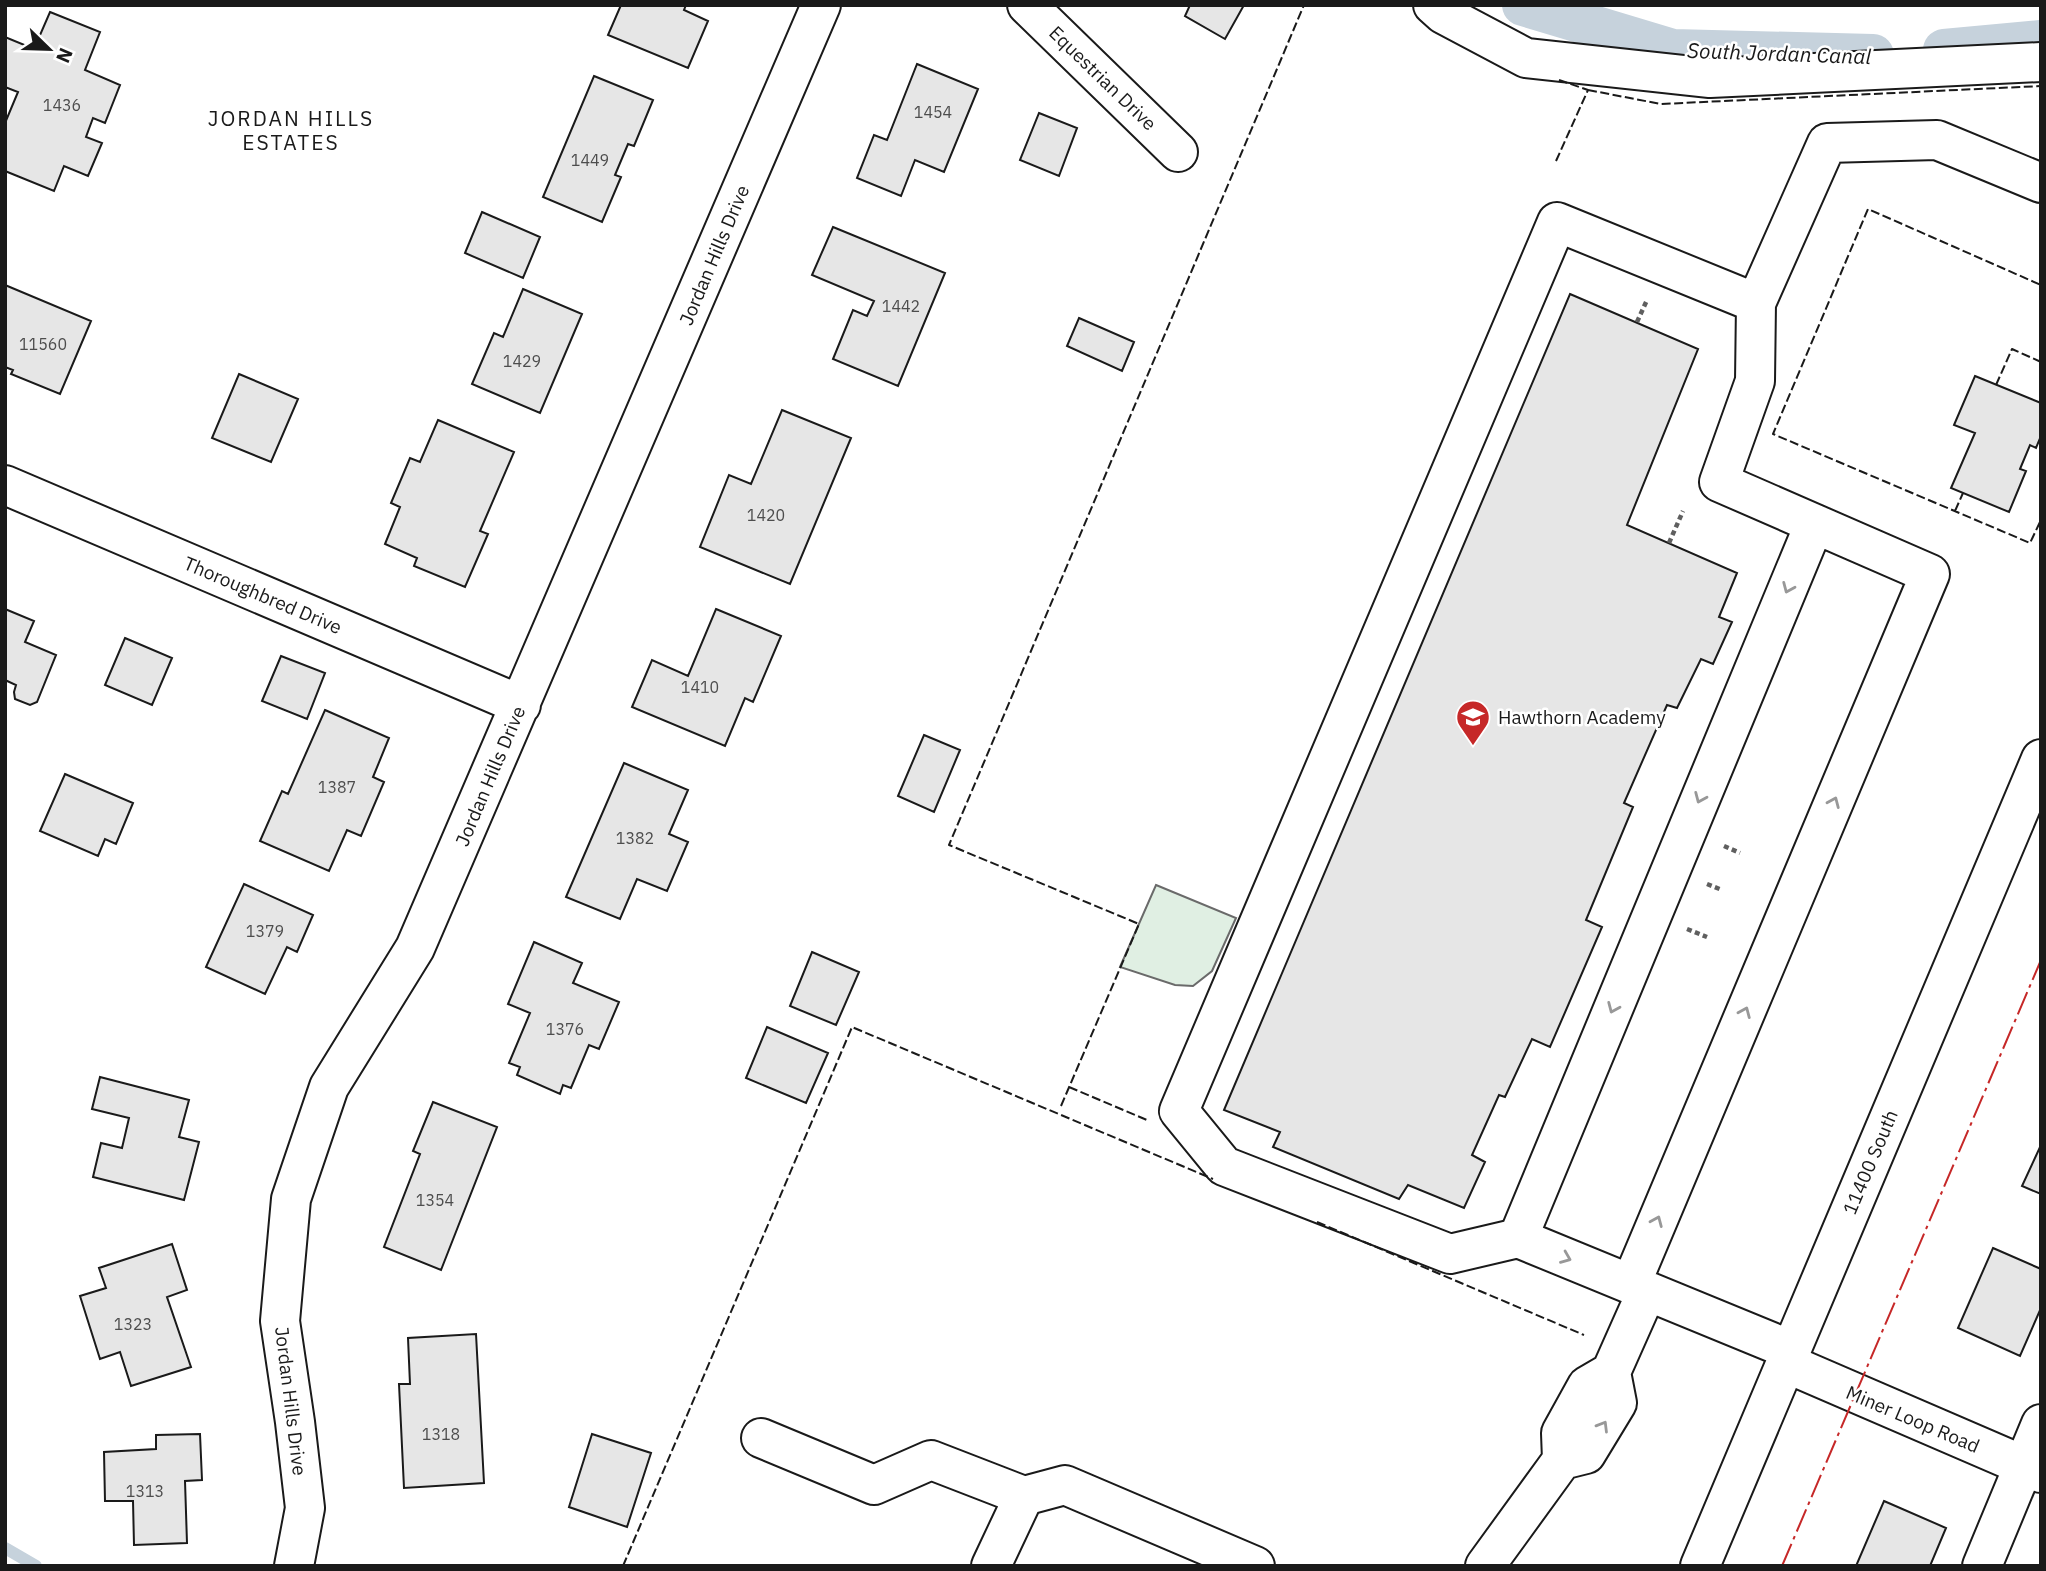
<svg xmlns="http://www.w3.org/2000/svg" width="2046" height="1571" viewBox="0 0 2046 1571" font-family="'IBM Plex Sans',sans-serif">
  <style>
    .green { fill: #e0efe3; stroke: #6a6a6a; stroke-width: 2 }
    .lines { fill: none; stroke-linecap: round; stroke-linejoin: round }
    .stream { stroke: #c6d2dc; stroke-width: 12 }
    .canal { stroke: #c6d2dc; stroke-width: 42 }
    .building { fill: #e6e6e6; stroke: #1a1a1a; stroke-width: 2 }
    .minor-casing { stroke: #1a1a1a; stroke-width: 42 }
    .major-casing { stroke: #1a1a1a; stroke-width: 42 }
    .path { stroke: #5f5f5f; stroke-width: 4.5; stroke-dasharray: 5 3.5; stroke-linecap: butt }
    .minor { stroke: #fff; stroke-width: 38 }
    .major { stroke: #fff; stroke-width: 38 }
    .fence { stroke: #1a1a1a; stroke-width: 2; stroke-dasharray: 9 3.5; stroke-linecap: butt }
    .power { stroke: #c62828; stroke-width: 2; stroke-dasharray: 24 5 3.5 5; stroke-linecap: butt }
    .oneway { stroke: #989898 }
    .labels { text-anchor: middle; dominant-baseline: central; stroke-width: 5; stroke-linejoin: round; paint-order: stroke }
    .number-label { font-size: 16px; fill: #4d4d4d }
    .street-label { font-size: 19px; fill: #1a1a1a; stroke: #fff }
    .poi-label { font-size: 19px; fill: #1a1a1a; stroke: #fff; text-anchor: start }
    .water-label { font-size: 21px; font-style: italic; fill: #1a1a1a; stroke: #fff }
    .neighbourhood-label { font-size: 21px; letter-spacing: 2px; fill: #1a1a1a; stroke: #fff }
  </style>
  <rect width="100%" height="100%" fill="#fff"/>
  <!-- green -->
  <path class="green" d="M1156,885L1236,918L1212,971L1193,986L1175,985L1120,967Z"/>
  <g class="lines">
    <!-- stream -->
    <path class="stream" d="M5,1548L36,1566"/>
    <!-- canal -->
    <path class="canal" d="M1523,5L1673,50L1873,55
      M1944,50L2041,41"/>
  </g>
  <!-- building -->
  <path class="building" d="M621,5H686L684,10L708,21L688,68L608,35Z
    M1190,5H1244L1225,39L1185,16Z
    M50,12L100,32L85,70L120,85L105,123L93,118L86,137L102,143L88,176L64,166L54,191L5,171V123L18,92L5,87V37L34,49Z
    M917,64L978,89L944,172L915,160L901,196L857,178L874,135L887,140Z
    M594,76L653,100L634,146L628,144L615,175L621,177L602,222L543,197Z
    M1039,113L1077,128L1059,176L1020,160Z
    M482,212L540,237L523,278L465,253Z
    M833,227L945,273L898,386L833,359L853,310L867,316L874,301L812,275Z
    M5,285L91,321L60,394L11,374L13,370L5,367Z
    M523,289L582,314L540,413L472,384L494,333L503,337Z
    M1570,294L1698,349L1627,525L1737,573L1719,617L1732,622L1713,664L1701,659L1677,708L1667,705L1624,803L1633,807L1586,920L1602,927L1550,1047L1532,1039L1505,1097L1499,1095L1472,1155L1485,1162L1464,1208L1408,1185L1399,1199L1273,1147L1280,1132L1224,1110Z
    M1079,318L1134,342L1122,371L1067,346Z
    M239,374L298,399L271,462L212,438Z
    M1975,376L2041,403V436L2036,448L2030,445L2020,469L2026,471L2009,512L1951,488L1975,433L1954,425Z
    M782,410L851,438L790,584L700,547L729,475L751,484Z
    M438,420L514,452L480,531L488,534L465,587L414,566L417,558L385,544L400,507L391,503L410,458L420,462Z
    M5,609L34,621L25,642L56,655L37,702L30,705L15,699L14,692L16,685L5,680Z
    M716,609L781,636L753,702L745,698L725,746L632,707L652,660L688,676Z
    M125,638L172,658L152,705L105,685Z
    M281,656L325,673L307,719L262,701Z
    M325,710L389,738L373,777L384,782L361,836L347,830L329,871L260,841L282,791L288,794Z
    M924,735L960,750L934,812L898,796Z
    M624,763L688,790L669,834L688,842L667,891L637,879L620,919L566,897Z
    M65,774L133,803L116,844L105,839L98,856L40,831Z
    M244,884L313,915L297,952L287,947L265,994L206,967Z
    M534,942L582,963L573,983L619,1002L599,1049L589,1045L571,1088L563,1085L560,1094L517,1075L520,1067L509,1063L530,1013L508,1004Z
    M812,952L859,972L836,1025L790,1006Z
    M767,1027L828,1053L806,1103L746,1078Z
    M100,1077L189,1100L179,1137L199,1142L184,1200L93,1177L101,1143L122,1148L129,1118L92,1109Z
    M433,1102L497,1127L441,1270L384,1247L420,1154L413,1151Z
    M2041,1145V1194L2022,1186Z
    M172,1244L187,1290L167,1297L191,1367L131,1386L120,1352L100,1359L80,1296L106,1288L99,1268Z
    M1993,1248L2041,1269V1308L2020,1356L1958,1328Z
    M476,1334L484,1483L404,1488L399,1384H410L408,1338Z
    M200,1434L202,1480L185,1481L187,1543L134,1545L133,1501H105L104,1452L156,1449V1435Z
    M592,1434L651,1453L627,1527L569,1507Z
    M1884,1501L1946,1528L1930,1566H1856Z"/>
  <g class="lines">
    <!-- minor casing -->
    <g class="minor-casing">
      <path id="minor" d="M1027,5L1178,152
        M1433,5L1443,14L1526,58L1710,78L2041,62
        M5,485L521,705
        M1518,1238L1450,1254L1224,1166L1179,1111L1557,222L1756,303
        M1631,1284L1930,574L1719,482L1755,381L1756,303L1827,143L1937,140L2041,183
        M1791,1350L1518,1238L1814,525
        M1786,1363L2041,1473
        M761,1438L874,1485L931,1460L1024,1496
        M1562,1460L1586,1454L1617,1403L1611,1372L1647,1291
        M294,1566L305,1508L295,1422L280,1321L291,1199L329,1087L415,948L821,5
        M991,1566L1024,1496L1065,1485L1255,1566
        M1485,1566L1562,1460L1561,1433L1587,1386L1611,1372
        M1982,1566L2041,1424"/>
    </g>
    <!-- major casing -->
    <g class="major-casing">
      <path id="major" d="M1700,1566L2041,759"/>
    </g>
    <!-- path -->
    <path class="path" d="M1637,322L1647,300
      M1669,543L1683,511
      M1724,846L1740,853
      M1707,884L1722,890
      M1687,929L1707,937"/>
    <!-- minor -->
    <use href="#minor" class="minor"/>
    <!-- major -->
    <use href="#major" class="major"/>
    <!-- fence -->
    <path class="fence" d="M1588,90L1661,104L2041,86
      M1556,161L1588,90L1559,80
      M1996,385L2012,349L2041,362
      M1955,511L1963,493
      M2040,522L2030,543L1773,434L1868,209L2041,285
      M1069,1087L1147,1120
      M1061,1106L1139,924L949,845L1304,5
      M1317,1222L1584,1335
      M623,1566L852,1027L1213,1179"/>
    <!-- power -->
    <path class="power" d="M1782,1566L2041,960"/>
  </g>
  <!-- one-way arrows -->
  <defs><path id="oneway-chevron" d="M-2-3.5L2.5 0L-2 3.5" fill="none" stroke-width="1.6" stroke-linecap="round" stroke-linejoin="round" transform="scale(1.75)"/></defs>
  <g class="oneway">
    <use href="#oneway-chevron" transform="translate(1788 588) rotate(113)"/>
    <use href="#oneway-chevron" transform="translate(1700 798) rotate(113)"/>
    <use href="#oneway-chevron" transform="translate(1834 802) rotate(-67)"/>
    <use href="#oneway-chevron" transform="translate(1613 1008) rotate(113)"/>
    <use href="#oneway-chevron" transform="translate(1745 1012) rotate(-67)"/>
    <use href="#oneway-chevron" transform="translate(1657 1221) rotate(-67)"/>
    <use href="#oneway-chevron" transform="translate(1566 1258) rotate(22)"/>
    <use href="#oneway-chevron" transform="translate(1603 1426) rotate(-59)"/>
  </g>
  <!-- icons -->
  <defs>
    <g id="school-pin" transform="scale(1.75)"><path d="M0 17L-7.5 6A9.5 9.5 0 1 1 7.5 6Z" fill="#c62828" stroke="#fff"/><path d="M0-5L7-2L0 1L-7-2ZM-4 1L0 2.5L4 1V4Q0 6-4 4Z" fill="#fff"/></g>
  </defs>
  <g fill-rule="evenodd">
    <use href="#school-pin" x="1473" y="717"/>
  </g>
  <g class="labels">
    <!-- number labels -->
    <g class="number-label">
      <text x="62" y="105">1436</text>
      <text x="933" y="112">1454</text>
      <text x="590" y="160">1449</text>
      <text x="901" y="306">1442</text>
      <text x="43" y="344">11560</text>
      <text x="522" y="361">1429</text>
      <text x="766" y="515">1420</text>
      <text x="700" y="687">1410</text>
      <text x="337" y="787">1387</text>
      <text x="635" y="838">1382</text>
      <text x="265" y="931">1379</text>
      <text x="565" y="1029">1376</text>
      <text x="435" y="1200">1354</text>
      <text x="133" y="1324">1323</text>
      <text x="441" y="1434">1318</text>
      <text x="145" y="1491">1313</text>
    </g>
    <!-- street labels -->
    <g class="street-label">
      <text transform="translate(1103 78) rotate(44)">Equestrian Drive</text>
      <text transform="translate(714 255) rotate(-67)">Jordan Hills Drive</text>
      <text transform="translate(263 595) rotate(23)">Thoroughbred Drive</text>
      <text transform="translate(490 776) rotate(-67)">Jordan Hills Drive</text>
      <text transform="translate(1870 1162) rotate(-67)">11400 South</text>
      <text transform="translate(291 1401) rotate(83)">Jordan Hills Drive</text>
      <text transform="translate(1913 1419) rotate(23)">Miner Loop Road</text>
    </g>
    <!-- poi labels -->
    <g class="poi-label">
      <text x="1498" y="717">Hawthorn Academy</text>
    </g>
    <!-- water labels -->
    <g class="water-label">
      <text transform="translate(1779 53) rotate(2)">South Jordan Canal</text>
    </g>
    <!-- neighbourhood labels -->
    <g class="neighbourhood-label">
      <text x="291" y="118">JORDAN HILLS<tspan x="291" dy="24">ESTATES</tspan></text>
    </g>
  </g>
  <!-- border -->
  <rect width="2046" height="1571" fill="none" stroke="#1a1a1a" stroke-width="14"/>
  <!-- north arrow -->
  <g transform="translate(49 49) rotate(113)" stroke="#ffffff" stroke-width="5" paint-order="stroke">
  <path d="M0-5L12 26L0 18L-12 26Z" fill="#1a1a1a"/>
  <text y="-10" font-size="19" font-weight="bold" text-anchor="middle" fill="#1a1a1a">N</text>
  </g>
</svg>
